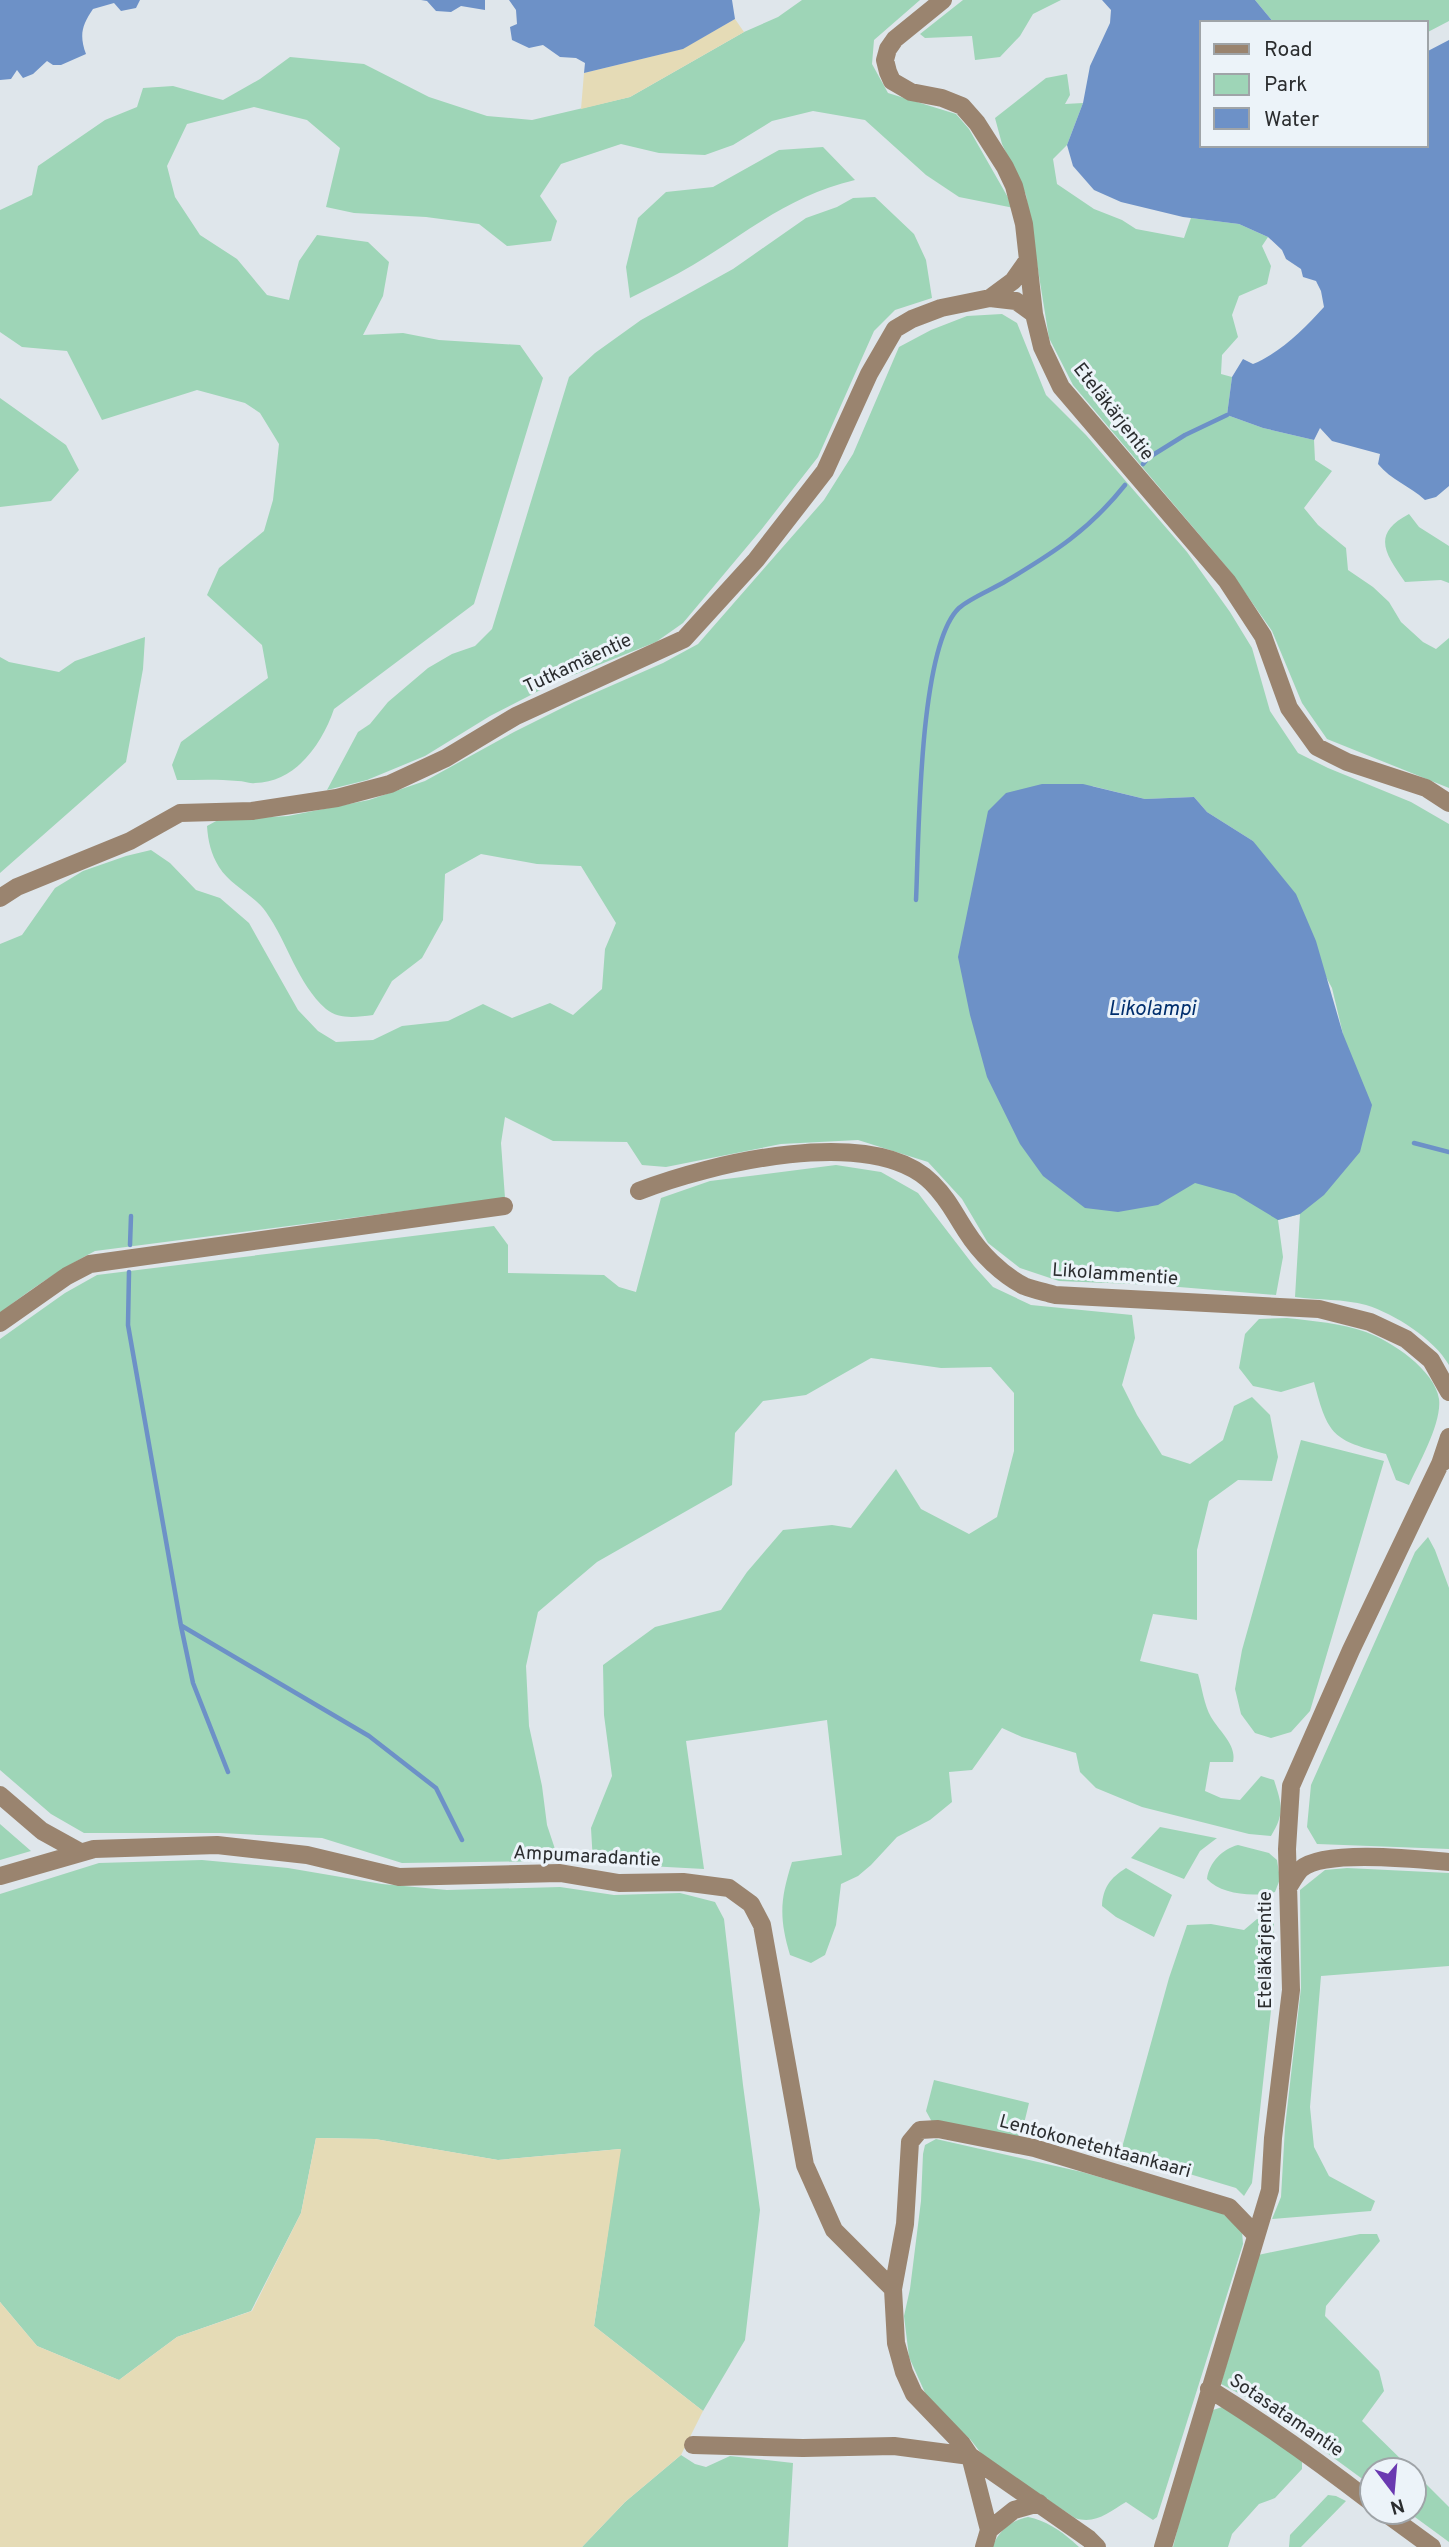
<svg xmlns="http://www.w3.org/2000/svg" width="1449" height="2547" viewBox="0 0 1449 2547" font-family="Overpass,sans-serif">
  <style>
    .green { fill: #9ed5b7; fill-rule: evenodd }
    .sand { fill: #e5dbb6 }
    .water { fill: #6d91c7 }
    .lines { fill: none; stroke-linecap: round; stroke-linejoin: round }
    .stream { stroke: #6d91c7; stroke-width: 4.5 }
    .minor { stroke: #9a846f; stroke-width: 18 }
    .labels { text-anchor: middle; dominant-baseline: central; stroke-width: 6; stroke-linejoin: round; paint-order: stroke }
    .street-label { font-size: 19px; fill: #2b2d2f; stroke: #ecf3f9 }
    .water-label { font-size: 21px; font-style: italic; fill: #002e6d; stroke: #ecf3f9 }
  </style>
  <rect width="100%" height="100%" fill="#dfe6eb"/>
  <!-- green -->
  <path class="green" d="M802,0H920L874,40L872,64L888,93L956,114L969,129L1014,208L959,197L926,175L865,120L813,111L772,121L733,145L705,155L659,153L621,144L561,164L540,196L557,221L551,241L507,246L479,224L426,217L354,213L326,207L340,148L307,120L254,107L187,124L167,166L175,197L200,235L237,259L267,295L289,300L299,261L317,235L368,242L389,262L383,296L363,335L403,333L439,340L520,345L543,378L474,604L334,709C322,744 296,782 255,783C249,784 244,781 238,781C218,779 198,780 177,780L172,765L181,742L268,678L262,645L207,595L219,568L264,531L273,500L279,444L260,413L245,403L197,390L102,420L67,351L22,347L0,332V210L32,195L38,166L105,120L137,107L143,88L173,86L223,100L260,79L290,57L364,64L429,97L487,116L532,120L630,97L744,32L778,17Z
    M963,0H1061L1033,14L1020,36L1000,57L975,60L972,36L925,38L920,34Z
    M1255,0H1449V21L1426,33V23H1274Z
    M1067,74L1070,95L1065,104L1083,103L1067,145L1053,159L1057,184L1094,209L1122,220L1136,229L1184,238L1191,218L1239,224L1268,237L1262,246L1271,266L1267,284L1239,296L1232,315L1238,337L1222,355L1221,374L1232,377L1227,415L1263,428L1314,440L1315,460L1332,471L1304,508L1318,525L1346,548L1348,570L1373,587L1389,602L1401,622L1423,642L1436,649L1449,638V788L1327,739L1302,703L1272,631L1230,571L1073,385L1049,338L1026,195L1002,144L995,118L1046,78Z
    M823,147L855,180C790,195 748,232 693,265C673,277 651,287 630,298L626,267L638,218L666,192L713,187L779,150Z
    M875,197L914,234L926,260L932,298L895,310L874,331L818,457L761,530L683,623L656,642L556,682L490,716L425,756L367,780L327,790L358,732L370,724L388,702L428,668L452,654L475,646L492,629L569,377L595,353L641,320L733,269L806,218L837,207L853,198Z
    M1002,314L1017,323L1046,395L1086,435L1187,552L1230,612L1252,648L1270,711L1298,753L1328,768L1411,802L1449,824V1365C1434,1339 1395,1314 1366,1305C1344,1299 1318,1300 1295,1297L1300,1214L1278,1220L1283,1257L1276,1295L1155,1285L1059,1281L1020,1268L988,1243L962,1199L928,1162L858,1140L781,1144L666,1167L642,1165L627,1142L553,1141L505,1117L501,1143L505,1198L95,1251C61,1269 30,1289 0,1313V944L22,935L55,888L83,871L126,856L151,850L170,863L196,890L220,898L249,923L298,1010L318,1031L336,1042L373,1040L402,1026L448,1021L483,1004L512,1018L550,1003L573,1015L602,989L605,949L616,923L581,866L537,864L481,854L445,874L443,920L422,958L392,981L373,1015C357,1017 339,1020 326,1009C297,983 288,943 266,912C254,895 230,885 219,867C211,854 208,841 207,826L218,820L288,816L369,800L425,781L514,732L574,702L663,663L698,644L824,500L853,454L899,347L931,330L967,316ZM1092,786L1145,799L1194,797L1207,812L1253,841L1332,988L1343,1034Z
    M0,398L66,445L79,470L51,501L0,507Z
    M1409,514L1419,527L1449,546V583L1441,580L1405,582C1385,553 1371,534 1409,514Z
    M145,637L143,669L126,762L0,873V657L9,662L59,672L75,661Z
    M836,1165L881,1172L918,1193L974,1266L993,1287L1031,1305L1132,1315L1135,1338L1122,1385L1137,1415L1162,1455L1190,1464L1223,1440L1234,1406L1252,1397L1270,1415L1278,1457L1272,1481L1238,1480L1209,1501L1197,1550V1620L1153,1614L1140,1661L1198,1674C1202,1687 1204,1705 1211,1717C1219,1731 1237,1745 1233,1762H1210L1205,1791L1221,1798L1240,1800L1261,1776L1274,1780C1282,1805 1285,1813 1271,1836L1249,1834L1142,1807L1096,1788L1080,1772L1076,1753L1022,1737L1002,1728L972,1770L949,1772L952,1802L930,1820L897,1837L871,1865L858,1876L841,1884L836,1925L825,1955L811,1963L790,1955C779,1918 780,1900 792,1862L842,1855L827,1720L686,1741L704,1869L593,1863L591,1828L612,1776L604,1715L603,1665L655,1627L721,1610L747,1572L783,1530L832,1525L851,1528L896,1469L921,1509L969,1534L997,1517L1014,1451V1393L991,1367L941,1368L871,1358L806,1395L763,1401L735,1433L732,1485L597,1562L538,1612L526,1666L529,1726L542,1786L547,1825L559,1861L402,1863L322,1838L220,1833H84L51,1814L0,1770V1339L65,1293L97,1275L494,1226L508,1245V1273L604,1275L619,1287L636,1292L661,1198L710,1181Z
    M1287,1318C1313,1321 1341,1323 1366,1332C1391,1341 1435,1370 1439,1399C1442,1423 1419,1463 1409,1485L1396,1480L1386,1454C1333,1440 1328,1436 1314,1382L1281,1392L1253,1386L1239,1368L1245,1334L1259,1319Z
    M1301,1440L1384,1461L1310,1711L1291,1732L1271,1738L1255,1733L1241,1714L1235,1689L1242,1650Z
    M1428,1537L1435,1550L1449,1588V1849L1317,1844L1307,1827L1311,1785L1415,1552Z
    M0,1824L31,1851L0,1860Z
    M1160,1827L1216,1838H1217L1200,1851L1184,1879L1131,1858Z
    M1238,1845L1269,1853L1277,1860L1280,1879L1275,1892C1255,1897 1221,1895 1207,1879C1209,1863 1222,1849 1238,1845Z
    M202,1860L288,1868L382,1884L447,1890L560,1887L614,1895L680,1893L715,1902L724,1919L743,2085L760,2210L745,2340L703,2411L594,2326L620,2149L498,2160L375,2139L316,2138L301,2213L251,2311L177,2337L119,2380L37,2346L0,2302V1894L99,1863Z
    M1126,1868L1172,1895L1154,1937L1116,1917L1102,1906C1103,1888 1110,1878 1126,1868Z
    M1347,1868L1449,1873V1966L1321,1976L1310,2107L1314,2147L1329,2176L1375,2201L1371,2211L1272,2219L1281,2197L1285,2127L1301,1988L1300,1890L1325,1870Z
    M1257,1919L1274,1922L1272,2001L1252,2183L1244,2196L1236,2188L1163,2166L1154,2170L1124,2163L1123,2144L1169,1978L1187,1925L1211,1924L1244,1930Z
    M934,2080L1029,2103L1022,2132L1017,2137L932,2122L926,2111Z
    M936,2139L1082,2172L1222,2213L1242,2231L1243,2244L1157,2517L1153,2520L1126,2502C1109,2512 1095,2525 1075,2518L984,2457L970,2439L950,2422L926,2395L909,2357L904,2316L910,2289L921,2201L923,2154L925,2145Z
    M1360,2234H1377L1380,2241L1326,2306L1325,2316L1379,2371L1384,2391L1362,2421L1412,2470H1372V2486L1263,2406L1221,2384L1258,2255Z
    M1222,2407L1299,2457L1302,2462V2469L1275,2498L1259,2504L1232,2534L1228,2547H1173L1194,2463L1210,2411Z
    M681,2455L695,2464L706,2467L730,2456L793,2463L788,2547H582L625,2502Z
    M1414,2472L1449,2507V2542L1408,2512H1414Z
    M1328,2495L1336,2496L1346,2501L1301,2547H1289L1290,2535Z
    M1028,2517C1048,2521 1064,2533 1079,2547H992C1000,2530 1010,2521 1028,2517Z"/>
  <!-- sand -->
  <path class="sand" d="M735,19L744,32L630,97L581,109L584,73L682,49Z
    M316,2138L375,2139L498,2160L621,2149L594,2326L703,2411L681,2455L625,2502L582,2547H0V2302L37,2346L119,2380L177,2337L252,2311L301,2213Z"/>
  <!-- water -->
  <path class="water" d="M0,0H140L136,8L121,11L114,3L93,9C82,25 79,35 86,54L61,65H53L47,61L33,74L23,78L17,70L11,79L0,80Z
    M421,0H485V10L461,6L451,12L436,11L427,1Z
    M509,0H732L735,19L683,49L584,73L585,63L576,58L560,57L543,45L529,48L512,40L510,27L517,24L516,10Z
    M1102,0H1255L1274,23H1202V145H1426V52L1449,40V486L1436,497L1425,500C1410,486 1391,480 1378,464L1380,454L1332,441L1320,428L1314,440L1263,428L1227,415L1232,377L1243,359L1253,364C1281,352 1303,330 1324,307L1321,291L1316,281L1303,277L1301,269L1286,259L1282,250L1268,237L1239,224L1183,217L1121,202L1094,190L1073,166L1067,145L1083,103L1090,66L1110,23L1111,10Z
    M1042,784H1083L1145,799L1194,797L1207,812L1253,841L1296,894L1316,941L1343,1034L1372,1105L1360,1152L1324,1195L1300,1214L1278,1220L1235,1194L1195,1183L1158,1205L1118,1212L1085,1208L1043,1176L1020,1144L987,1077L970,1015L958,957L988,811L1006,793Z"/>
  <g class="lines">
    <!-- stream -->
    <path class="stream" d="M1143,464L1148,458L1185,435L1227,415
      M916,900C919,841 918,647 959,608C970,598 993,589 1006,581C1055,552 1089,530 1125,485
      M1414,1143L1449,1152
      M130,1245L131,1216
      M129,1272L128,1325L181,1626L193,1683L228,1772
      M182,1626L369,1736L436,1788L462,1840"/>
    <!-- minor -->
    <path class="minor" d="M943,0L895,39L888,49L885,60L888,72L892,81L911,92L942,98L962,106L977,123L1005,167L1014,186L1024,224L1034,314L1042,347L1061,387L1227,581L1263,636L1289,708L1317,747L1347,762L1426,788L1449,803
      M990,298L1013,281L1027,261
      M0,898L17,887L130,841L180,813L252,811L337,798L390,784L446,758L516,716L684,639L756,560L825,471L869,374L895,329L912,319L941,308L990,298L1016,301L1034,314
      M639,1191C708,1164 873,1123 932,1183C949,1200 954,1213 966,1231C980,1253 1001,1274 1024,1286C1034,1290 1045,1292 1055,1295L1319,1309L1370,1322L1406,1339L1431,1360L1449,1392
      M0,1323L67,1276L90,1264L504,1206
      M1440,1464L1449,1437
      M0,1795L42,1831L80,1852
      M0,1876L94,1849L217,1845L307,1855L399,1877L560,1873L619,1883L683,1882L729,1888L751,1904L762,1925L805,2165L834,2230L893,2289
      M1288,1888C1292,1882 1296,1874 1301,1869C1324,1849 1417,1859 1449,1862
      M1209,2389C1266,2424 1319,2462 1372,2503
      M693,2445L803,2448L894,2446L970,2456
      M970,2456L989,2530L984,2547
      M1384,2512L1432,2547
      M989,2530L1014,2510L1039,2503
      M1097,2547L1089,2539L970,2456L962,2444L914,2394L904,2372L896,2343L893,2289L905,2224L910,2142L920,2130L938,2129L1034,2148L1229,2207L1255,2234
      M1163,2547L1270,2190L1273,2138L1291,1990L1287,1849L1291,1786L1351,1650L1440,1464L1449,1458"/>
  </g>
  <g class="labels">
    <!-- street labels -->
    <g class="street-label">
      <text transform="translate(1113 412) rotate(52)">Eteläkärjentie</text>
      <text transform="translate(578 664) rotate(-25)">Tutkamäentie</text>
      <text transform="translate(1115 1275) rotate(4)">Likolammentie</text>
      <text transform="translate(587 1857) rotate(3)">Ampumaradantie</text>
      <text transform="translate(1266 1950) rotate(-90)">Eteläkärjentie</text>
      <text transform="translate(1095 2147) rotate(15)">Lentokonetehtaankaari</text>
      <text transform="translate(1286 2416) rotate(34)">Sotasatamantie</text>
    </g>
    <!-- water labels -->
    <g class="water-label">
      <text x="1152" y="1009">Likolampi</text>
    </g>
  </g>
  <!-- legend -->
  <rect x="1200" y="21" width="228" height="126" fill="#ecf3f9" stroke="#9fa4a8" stroke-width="2"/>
  <rect x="1214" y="44" width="35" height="10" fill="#9a846f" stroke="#9fa4a8" stroke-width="2"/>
  <text x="1264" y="56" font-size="21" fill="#2b2d2f">Road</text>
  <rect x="1214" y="74" width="35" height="21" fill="#9ed5b7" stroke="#9fa4a8" stroke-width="2"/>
  <text x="1264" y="91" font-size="21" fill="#2b2d2f">Park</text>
  <rect x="1214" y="108" width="35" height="21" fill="#6d91c7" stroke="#9fa4a8" stroke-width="2"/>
  <text x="1264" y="126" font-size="21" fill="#2b2d2f">Water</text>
  <!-- north arrow -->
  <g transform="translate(1393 2491) rotate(164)"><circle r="33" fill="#ecf3f9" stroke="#9fa4a8" stroke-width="2"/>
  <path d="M0-5L12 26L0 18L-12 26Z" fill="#6a39b1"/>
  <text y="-10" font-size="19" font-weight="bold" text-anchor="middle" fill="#2b2d2f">N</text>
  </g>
</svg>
